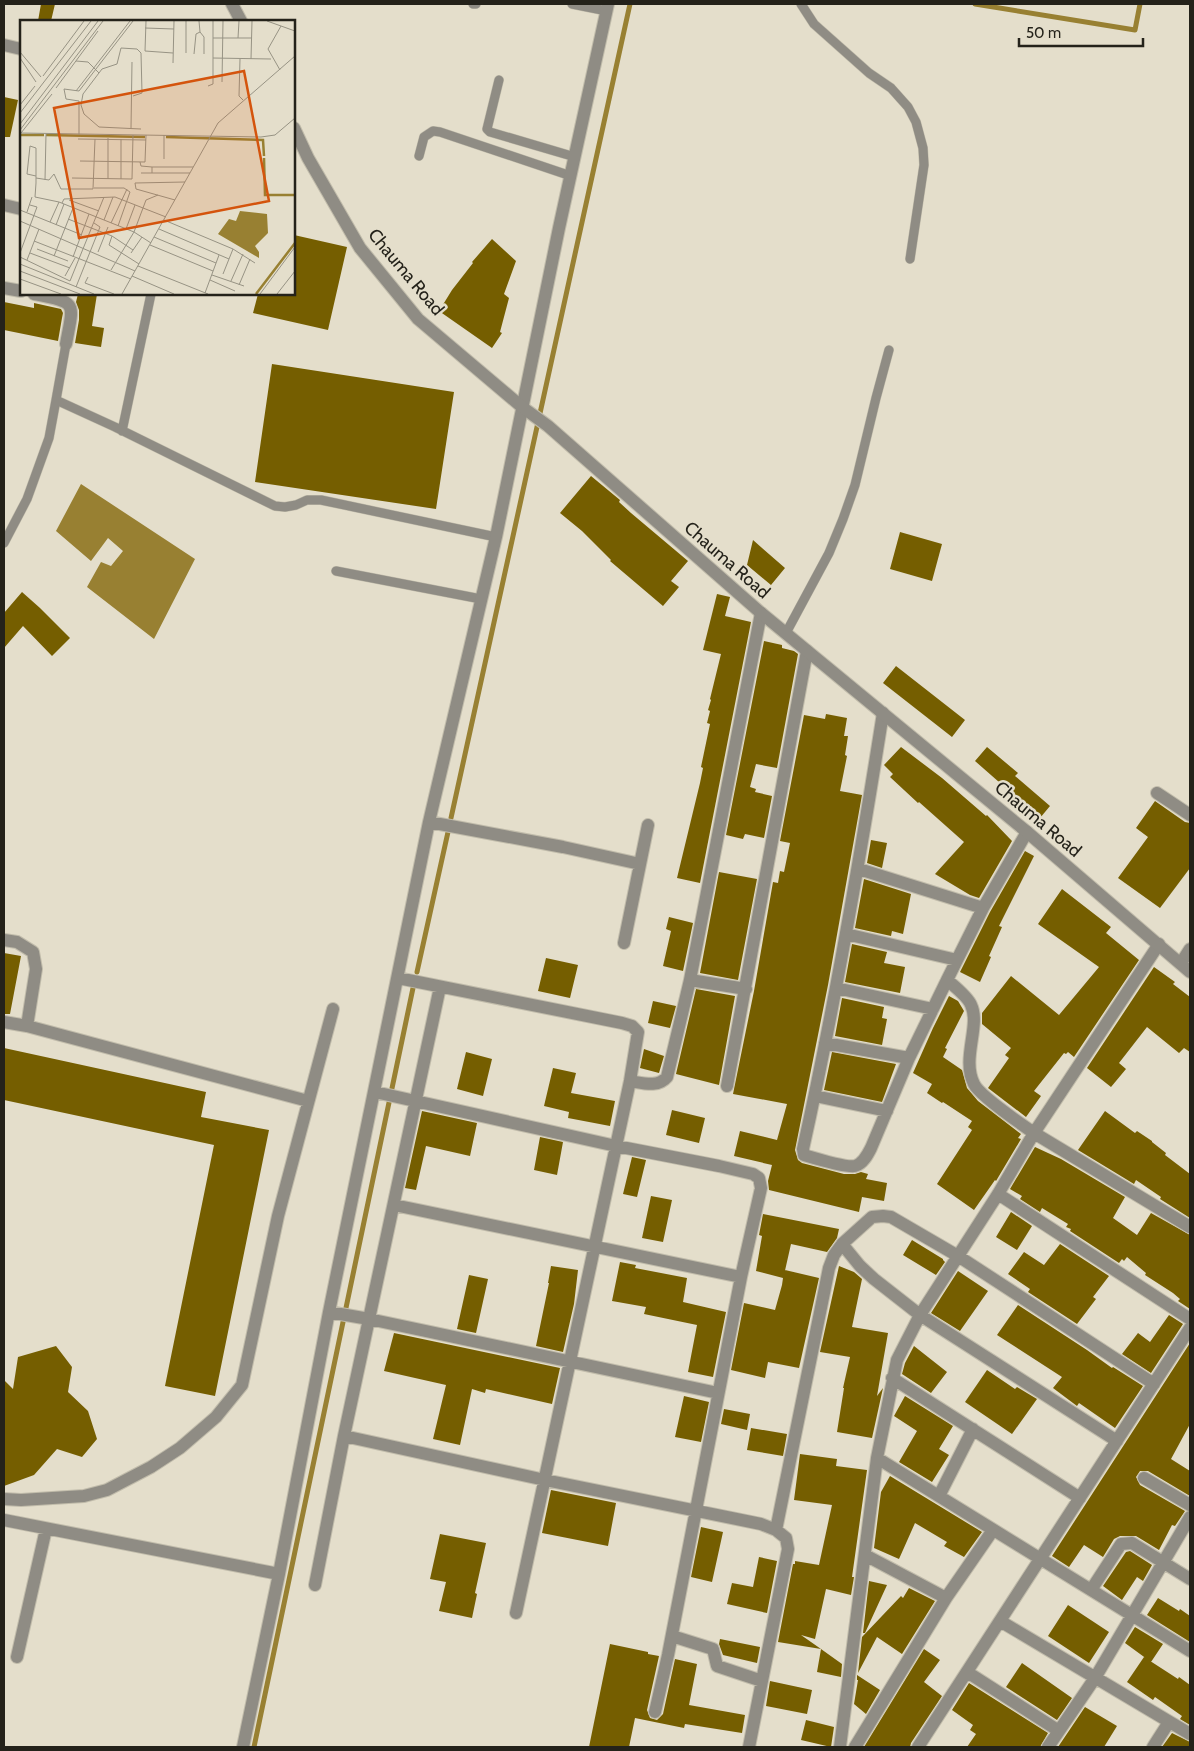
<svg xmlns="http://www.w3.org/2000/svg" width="1194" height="1751" viewBox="0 0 1194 1751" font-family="Cabin,sans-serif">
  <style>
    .water { fill: #988032 }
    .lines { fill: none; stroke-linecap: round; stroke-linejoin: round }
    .stream { stroke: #988032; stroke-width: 5 }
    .building { fill: #755e00 }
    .service-casing { stroke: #c1bcab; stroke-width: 10 }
    .minor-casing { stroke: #c1bcab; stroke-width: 14 }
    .tertiary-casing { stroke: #c1bcab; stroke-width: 14 }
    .service { stroke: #8f8c84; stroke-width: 9 }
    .minor { stroke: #8f8c84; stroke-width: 12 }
    .tertiary { stroke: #8f8c84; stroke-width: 12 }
    .labels { text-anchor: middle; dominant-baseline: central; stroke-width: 5; stroke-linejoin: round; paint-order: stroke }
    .street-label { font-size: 18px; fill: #24221a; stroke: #e4decb }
    .inset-river { fill: none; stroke: #988032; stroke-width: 2.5 }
    .inset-road { fill: none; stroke: #979384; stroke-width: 1 }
    .view { fill: #d4540d; fill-opacity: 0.15; stroke: #d4540d; stroke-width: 2.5 }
    .inset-edge { fill: none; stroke: #24221a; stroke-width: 2.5 }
  </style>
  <rect width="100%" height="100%" fill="#e4decb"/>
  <!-- water -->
  <path class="water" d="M81,484L195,559L154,639L87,587L101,562L111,566L123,551L108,538L91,561L56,531Z"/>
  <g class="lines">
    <!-- stream -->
    <path class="stream" d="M975,4L1135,30L1140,4
      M451,818L630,4
      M417,972L448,832
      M254,1747L413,988"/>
  </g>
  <!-- building -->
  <path class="building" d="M41,4H55L51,21H38Z
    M4,97L18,100L10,137H4Z
    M294,235L347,247L328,330L253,313L258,294H294Z
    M492,239L516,261L504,294L509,298L500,332L502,333L492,348L439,311L452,290L473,263L472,262Z
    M78,294H97L92,326L104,328L101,347L75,343L79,320V310L76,302Z
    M4,302L34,308V303L61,309L63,313L62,318L58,341L4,330Z
    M272,364L454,392L436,509L255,482Z
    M591,476L620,500L619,502L631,513L688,561L671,581L679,587L663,606L610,561L611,560L582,531L560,513Z
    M900,532L942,544L932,581L890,569Z
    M753,540L785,568L771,585L747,565Z
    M22,592L40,608L70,638L52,656L23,626L4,648V613Z
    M717,594L730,597L725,616L751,622L700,883L677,878L700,783L703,768L701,767L710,724L707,723L710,711L708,710L711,700L710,699L721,654L703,650Z
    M764,641L782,645V648L794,651L798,654L777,768L756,764L750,787L756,789L755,792L772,796L764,838L745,834L743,839L726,835Z
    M896,666L965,720L952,737L883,683Z
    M826,714L847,718L844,736H848L845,755L847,756L840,791L862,795L828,985L795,1150L798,1160L802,1163L844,1174H855L861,1172L868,1174L866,1179L887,1183L884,1201L862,1197L859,1212L769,1190L768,1181L772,1165L734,1156L740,1131L777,1140L787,1104L733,1094L754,991L773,882L778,883L780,871L784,872L790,843L780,841L804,715L825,719Z
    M901,747L942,778L986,816L987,815L1012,841L979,898L970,895L935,874L964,842L919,802L918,803L890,777L893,774L884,765Z
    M987,747L1018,773L1015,776L1050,806L1040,818L975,761Z
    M1155,801L1185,822L1190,823V868L1160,908L1118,878L1148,837L1136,828Z
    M871,840L887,843L882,868L867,863Z
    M1025,851L1034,856L999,926L1002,927L989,956L991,957L980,982L960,972L990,912Z
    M719,872L757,879L738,980L700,973Z
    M864,879L911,894L903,934L892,931L891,936L855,928Z
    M1062,889L1111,927L1106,933L1139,960L1074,1057L1068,1052L1066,1054L1064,1053L1034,1091L1041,1096L1026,1117L988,1088L1009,1058L1005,1055L1011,1048L982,1024V1013L1011,976L1059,1015L1099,967L1038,924Z
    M669,917L693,923L683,971L663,966L671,931L666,929Z
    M852,944L887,952L884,963L905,967L900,993L845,982Z
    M4,953L21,956L10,1014H4Z
    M546,958L578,965L570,998L538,991Z
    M1154,967L1175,982L1173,984L1190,997V1052L1184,1048L1179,1053L1147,1027L1119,1063L1126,1069L1111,1087L1087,1068Z
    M696,989L735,996L719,1085L676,1074Z
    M949,996L958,1001L964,1011L945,1048L947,1049L943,1057L962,1070L967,1088L978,1101L1021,1134L1018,1138L1021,1139L996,1181L995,1180L974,1210L937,1184L972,1130L968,1127L972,1121L943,1102L942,1103L927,1093L932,1084L913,1073L933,1028Z
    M842,998L884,1007L882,1018L887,1019L882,1045L835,1036Z
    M653,1001L676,1006L670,1028L648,1023Z
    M4,1048L206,1092L201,1117L269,1130L215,1396L165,1386L214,1145L4,1100Z
    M644,1049L664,1056L659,1073L640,1068Z
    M466,1052L492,1059L483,1096L457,1089Z
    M832,1052L896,1064L882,1102L824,1090Z
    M553,1068L576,1073L571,1093L615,1101L610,1126L568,1118L569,1112L544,1106Z
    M672,1110L705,1118L699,1143L666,1135Z
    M422,1111L477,1123L470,1156L426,1146L416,1190L405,1188Z
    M1105,1111L1135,1133L1137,1131L1152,1141V1142L1166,1153L1165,1155L1190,1174V1218L1160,1199L1161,1197L1136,1180L1134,1184L1078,1150Z
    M540,1137L563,1142L557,1175L534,1170Z
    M1035,1147L1061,1159L1125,1197L1113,1218L1137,1235L1151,1213L1190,1235V1309L1178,1301L1180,1299L1173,1293L1145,1275L1146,1273L1127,1257L1124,1261L1122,1259L1119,1263L1070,1231L1071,1229L1066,1227L1068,1224L1042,1208L1040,1212L1020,1199L1022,1196L1010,1189Z
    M632,1157L646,1160L637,1197L623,1194Z
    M651,1196L672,1200L663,1242L642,1238Z
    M1011,1212L1032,1226L1017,1250L996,1237Z
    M763,1214L839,1229L837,1238L827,1252L791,1244L784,1275L785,1270L819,1278L799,1368L768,1362L765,1378L731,1370L744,1303L775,1310L782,1285L783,1278L756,1271L762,1236L759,1235Z
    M912,1240L943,1259V1260L945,1262L936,1275L903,1255Z
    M1060,1244L1109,1276L1093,1297L1096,1299L1077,1324L1028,1292L1030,1289L1008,1274L1024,1252L1044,1265Z
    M620,1262L636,1265L635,1268L687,1278L683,1302L726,1312L713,1377L688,1372L697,1325L644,1314L646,1307L612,1301Z
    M551,1266L578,1270L574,1304L563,1352L536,1346L549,1283H548Z
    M839,1266L854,1272L862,1279L852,1327L888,1333L877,1396L883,1388L872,1438L837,1432L844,1388H843L850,1357L820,1352Z
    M958,1271L988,1291L960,1331L931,1313Z
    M469,1275L488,1279L476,1333L457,1329Z
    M1018,1305L1087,1350L1112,1368L1113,1367L1143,1386L1115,1428L1079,1403L1077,1406L1053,1388L1062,1377L997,1335Z
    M1169,1315L1183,1324L1151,1373L1122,1354L1138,1333L1150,1342Z
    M394,1333L560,1368L552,1404L486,1389L485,1393L472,1389L460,1445L433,1439L446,1385L384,1371Z
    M1190,1343V1424L1171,1459L1190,1471V1496L1148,1471H1140L1136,1477L1140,1485L1185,1511L1175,1526L1172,1525L1159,1550L1136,1536H1120L1114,1539L1103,1557L1084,1545L1069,1567L1052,1556Z
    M56,1346L72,1367L68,1392L88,1411L97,1439L82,1457L57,1449L34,1475L4,1486V1380L13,1389L18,1357Z
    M914,1346L947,1372L931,1393L902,1374L905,1363Z
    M987,1370L1015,1389L1017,1387L1037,1399L1012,1434L965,1402Z
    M684,1396L709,1402L701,1442L675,1437Z
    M905,1396L953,1426L939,1449L949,1455L932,1482L899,1462L917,1431L894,1416Z
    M724,1409L750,1414L747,1430L721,1424Z
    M751,1428L787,1434L783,1456L747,1450Z
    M800,1454L837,1459L836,1466L867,1470L852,1577H854L851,1595L826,1589L815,1639L801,1635L821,1649L778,1642L793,1564H795V1561L819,1565L832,1505L794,1500Z
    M890,1476L982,1532L964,1557L944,1546L947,1542L915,1523L899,1559L874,1548L881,1492Z
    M551,1490L616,1503L608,1546L542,1533Z
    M701,1527L723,1532L712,1582L691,1577Z
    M440,1534L486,1543L475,1593L477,1594L472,1618L439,1611L446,1582L430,1579Z
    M1130,1551L1152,1565L1143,1581L1137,1577L1122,1600L1103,1586L1126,1552Z
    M759,1557L777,1561L767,1613L727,1604L732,1583L753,1587Z
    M869,1581L887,1585L865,1633H863Z
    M909,1588L935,1601L902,1654L877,1637L858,1673L862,1637L901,1596L903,1598Z
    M1158,1598L1179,1611L1180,1609L1190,1616V1642L1147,1615Z
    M1068,1605L1109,1632L1089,1663L1048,1636Z
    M1135,1627L1163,1644L1151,1662L1125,1643Z
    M720,1639L760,1647L757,1663L723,1655L719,1644Z
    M610,1644L648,1652V1654L659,1656L647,1710L650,1718L657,1720L663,1714L675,1659L697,1664L689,1705L745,1715L742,1733L685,1724L684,1728L635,1718L629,1747H589Z
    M821,1649L842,1664L841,1677L817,1672Z
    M924,1649L940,1660L924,1682L942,1696L911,1743L910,1747H864Z
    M1144,1657L1178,1679L1179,1677L1190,1685V1725L1180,1719L1182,1716L1155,1697L1153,1700L1127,1682Z
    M1022,1663L1072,1698L1057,1720L1006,1687Z
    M857,1675L880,1690L866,1714L854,1704L858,1680H857Z
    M770,1681L812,1690L807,1714L766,1706Z
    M969,1683L1048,1733L1040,1747H967L976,1734L970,1730L973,1725L952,1710Z
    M1085,1707L1117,1726L1104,1747H1058Z
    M806,1720L834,1727L831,1747L801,1740Z
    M1172,1733L1190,1742V1747H1162Z"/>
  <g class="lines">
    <!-- service casing -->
    <g class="service-casing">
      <path id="service" d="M473,4H476
        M572,4L607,11
        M801,4L814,24L869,73L891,88L908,107L916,122L923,148L924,165L910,259
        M499,80L487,129L490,132L575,157
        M419,156L424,137L433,131L440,132L571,176
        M56,400L66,344
        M122,431L151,294
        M4,543L27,499L49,438L56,400L115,427L275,506L285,507L296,505L307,500H321L496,537
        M336,571L481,599
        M786,633L829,553L843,519L855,485L876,398L889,350"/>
    </g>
    <!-- minor casing -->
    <g class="minor-casing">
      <path id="minor" d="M4,45L21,49
        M4,205L21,209
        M4,288L21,291
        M34,294C78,303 74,301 66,344
        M883,713C860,859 835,1005 803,1149L804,1155C814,1158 847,1168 855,1166C863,1164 868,1154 871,1148L909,1058L947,980L983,908L1027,832
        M1157,793L1190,815
        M429,822L563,847L640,864
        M859,869L983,908
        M846,934L957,960
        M4,940L17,942L33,952L36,969L27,1026
        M624,943L648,825
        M1181,963L1190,949
        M398,978L622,1023L632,1026L638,1032L630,1081L516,1613
        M947,980C954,986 968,997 971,1005C981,1025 961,1059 974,1084C979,1095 1021,1124 1034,1133L1190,1227
        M836,988L933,1009
        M746,989L690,980L761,613
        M4,1022L27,1026L308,1101
        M825,1043L909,1058
        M630,1081C643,1083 658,1088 667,1077L690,980
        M727,1086L807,651
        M375,1092L616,1146L719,1166L753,1174L759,1178L761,1188L741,1277L668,1655L655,1712
        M815,1096L887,1111
        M998,1194L1190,1319
        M394,1205L741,1277
        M842,1244L860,1266L874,1279L920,1315L1117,1441
        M329,1312L369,1319L718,1393
        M892,1378L1080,1498
        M344,1436L545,1480L761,1524L776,1530L786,1538L788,1549L749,1747
        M877,1458L1190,1651
        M1144,1478L1190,1505
        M939,1496L973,1429
        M4,1499L21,1500L84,1496L107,1490L151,1467L180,1448L216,1417L242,1385L278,1216L333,1009
        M4,1520L279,1574
        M776,1530L829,1268L834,1255L842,1244L872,1217L883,1216L891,1217L958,1256L1154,1384
        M865,1555L946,1598
        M315,1585L344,1436L440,987
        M1091,1590L1121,1544L1132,1543L1190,1579
        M1000,1621L1190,1734
        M672,1636L713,1649L717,1666L762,1681
        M17,1657L46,1529
        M967,1672L1059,1731
        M243,1747L279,1574L329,1312L429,822L496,537L559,228L608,4
        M840,1747L877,1458L897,1360L920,1315L998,1194L1034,1133L1159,944
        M855,1747L946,1598L993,1530
        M918,1747L1190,1328
        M1048,1747L1095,1678L1190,1517
        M1153,1747L1169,1722"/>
    </g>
    <!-- tertiary casing -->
    <g class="tertiary-casing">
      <path id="tertiary" d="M232,4L241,21
        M294,128L308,158L360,248L418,319L522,407L548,426L761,613L1027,832L1190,972"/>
    </g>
    <!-- service -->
    <use href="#service" class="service"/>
    <!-- minor -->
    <use href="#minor" class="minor"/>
    <!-- tertiary -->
    <use href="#tertiary" class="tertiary"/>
  </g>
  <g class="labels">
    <!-- street labels -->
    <g class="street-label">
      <text transform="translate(406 272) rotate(50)">Chauma Road</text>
      <text transform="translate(727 560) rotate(41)">Chauma Road</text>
      <text transform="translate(1038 819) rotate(40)">Chauma Road</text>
    </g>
  </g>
  <!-- overview -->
  <g transform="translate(20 20)">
    <rect width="275" height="275" fill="#e4decb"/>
    <path d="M220,191L247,194L248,213L235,226L239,232V238L198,214L209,199L216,201Z" fill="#988032"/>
    <path class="inset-river" d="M0,115H24M26,115L125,117M146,117L243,120L244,136M244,138L245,175H275M236,274L275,223"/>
    <path class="inset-road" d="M126,1L125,31L153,33M179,1L180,12L184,17V34M247,1L275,11M125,8L154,9M193,18H232M218,18L219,1M0,32L21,57M166,33V1M174,34L176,14L180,12M0,38L16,62M193,38L251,39M220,39L219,76L223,80M231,39L232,1M56,41L68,42L79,53M153,43L154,1M260,50L248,29L261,6M23,56L64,1M202,62L203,1M188,66L193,64V1M36,68L78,11M56,71L110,1M113,76L122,73L121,33L117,29L101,28L97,44L82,49L63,74L61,85L64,94L79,107L121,109M0,85L15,66M0,93L71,1M0,104L78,1M111,108L112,42M0,110L83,1M1,113L241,117L255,115L275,98M1,113L32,74M59,115V81L46,79L44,69L59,71L113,1M58,119L126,120M144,139V115M60,141L125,142L126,115M120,142L121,146L132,147M121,153H170M132,153V147H173M16,156L7,154L10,126L16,128V163L15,177L39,182L114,212L131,223M16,158L29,160L34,154L41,169H73L75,119M52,158L112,159L113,115M88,159V118M101,159V119M25,160L26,114M74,168H104L110,172L98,206M49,180L79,191M155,180L116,169L115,163L165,162M42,183L44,179L95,177L146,197M0,190L62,215M7,192L12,177M48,199L92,216L113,230M84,200L93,177M144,200L213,229L235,243M0,201L115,251M30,202L39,182M91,203L107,169M36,205L44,184M106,209L115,185M139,209L209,239M92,216L89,225L119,244M134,217L196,243M14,221L111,259M130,225L193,251M17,229L48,241M78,232L88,207M0,233L17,187L10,185M10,233L50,248M111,233L122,217M34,236L53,188M0,237L50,261L84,177M53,237L69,194M7,240L19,209M0,244L74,274M118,246L188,274M91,250L114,212L126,180L138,175M0,251L60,274M203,254L213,229M192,255L224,266M45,256L55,238M112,256L154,274M68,257L65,263L94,274M0,259L41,274M190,260L215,271M211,261L223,234M219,265L230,239M56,267L80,207L74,203M185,273L199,235M102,274L198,103L275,36M240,274L275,227M257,274L275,251"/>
    <path class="view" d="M224,51L249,181L59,218L34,88Z"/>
    <rect width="275" height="275" class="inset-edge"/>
  </g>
  <!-- border -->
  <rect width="1194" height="1751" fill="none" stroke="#24221a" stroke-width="10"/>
  <!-- scale -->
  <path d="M1019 38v8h124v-8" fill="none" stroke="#24221a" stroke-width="2.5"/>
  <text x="1026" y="38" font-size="15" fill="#24221a" stroke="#e4decb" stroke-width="4" paint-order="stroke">50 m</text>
</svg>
